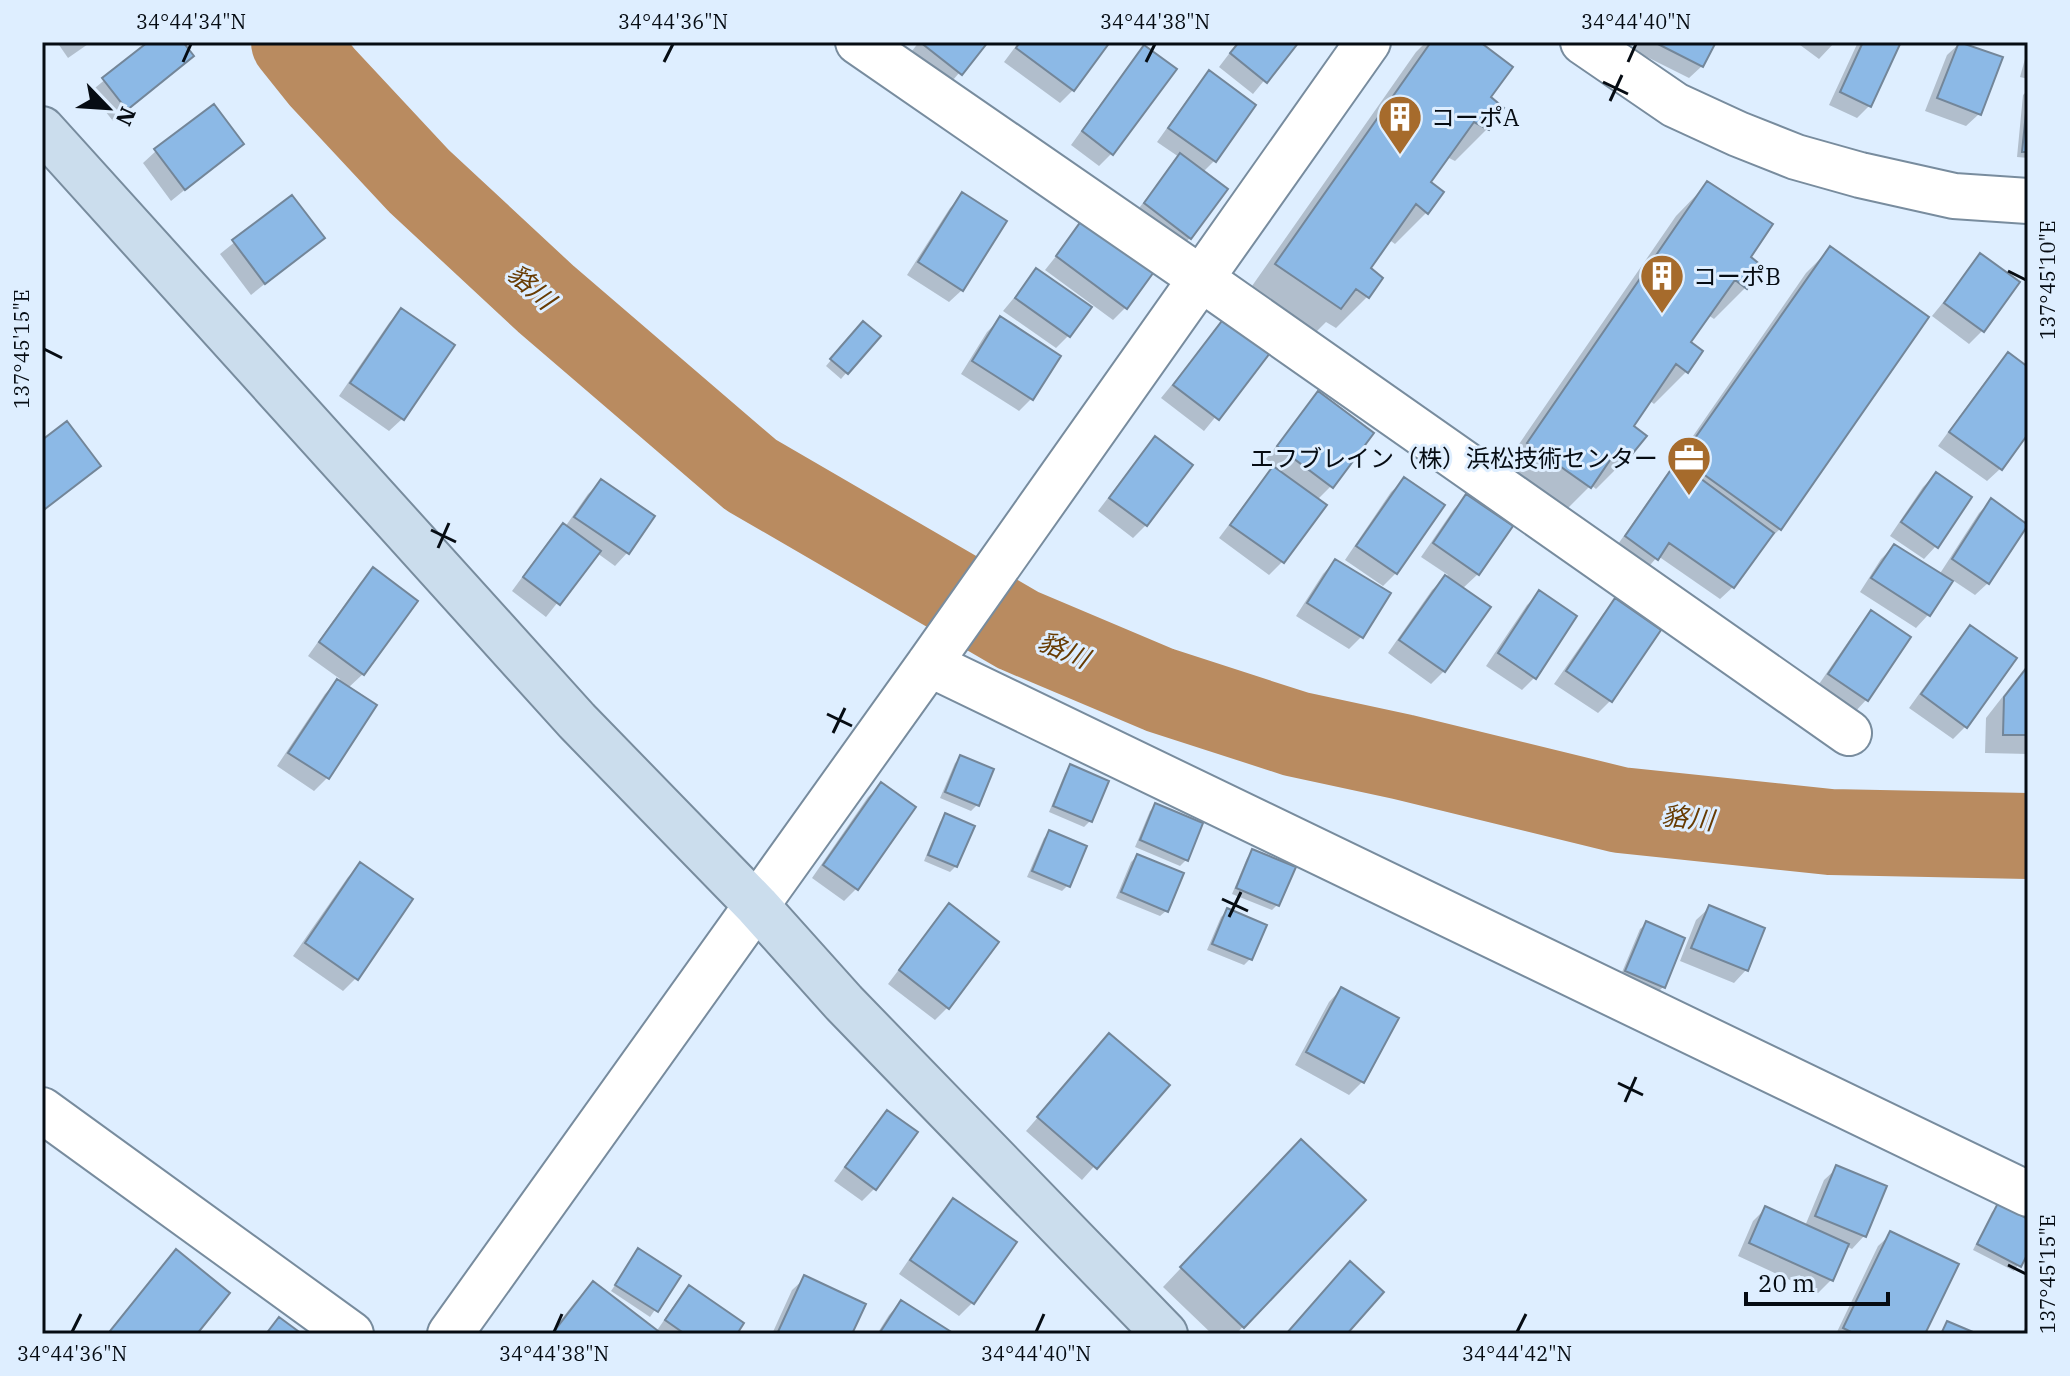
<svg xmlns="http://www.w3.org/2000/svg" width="2070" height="1376" viewBox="0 0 2070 1376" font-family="'IBM Plex Serif','Noto Sans JP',serif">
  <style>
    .shadow { fill: #0003 }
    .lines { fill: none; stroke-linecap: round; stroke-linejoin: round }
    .river { stroke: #b98b60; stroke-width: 86 }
    .building { fill: #8cb9e6; stroke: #738699; stroke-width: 2 }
    .street-casing { stroke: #788c9e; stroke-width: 48 }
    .secondary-casing { stroke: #788c9e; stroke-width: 48 }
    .street { stroke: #fff; stroke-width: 44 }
    .secondary { stroke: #cbdded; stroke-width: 44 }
    .ticks { fill: none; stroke: #060c13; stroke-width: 3 }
    .labels { text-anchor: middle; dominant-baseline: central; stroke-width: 6; stroke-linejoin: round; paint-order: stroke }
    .poi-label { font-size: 24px; fill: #060c13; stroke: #deeeff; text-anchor: start }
    .water-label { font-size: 26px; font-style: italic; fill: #673b02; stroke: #deeeff }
    .neatline { fill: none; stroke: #060c13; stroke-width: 3 }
    .ticks-label { font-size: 20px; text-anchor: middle; fill: #060c13 }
  </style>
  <rect width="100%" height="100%" fill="#deeeff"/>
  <!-- shadow -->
  <path class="shadow" d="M57,42H91L68,58Z
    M151,42H181L192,56L113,121L90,92Z
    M919,42H985L948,86L908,56Z
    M1019,42H1108L1073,90L1060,103L1004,62Z
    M1238,42H1296L1253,94L1219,67Z
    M1426,42H1476L1487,129L1455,161L1447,157L1428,183L1427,212L1395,244L1388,239L1368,268V296L1336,328L1326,322L1308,340L1245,296L1416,52Z
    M1637,42H1713L1702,66L1689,78L1633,50Z
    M1796,42H1835L1819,59Z
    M1858,42H1899L1870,105L1857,118L1829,105Z
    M1960,43L1979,114L1966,126L1925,111L1947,55Z
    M1145,48L1112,153L1099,166L1071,145L1132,61Z
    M2028,48V79L2020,77Z
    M1209,73L1254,105L1214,161L1203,172L1190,238L1177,250L1132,217L1179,157L1157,142L1197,86Z
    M2028,90V158L2017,157L2023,95Z
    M241,144L171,201L143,163L156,151Z
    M1707,184L1748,258L1746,287L1714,319L1708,315L1688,343L1701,352L1686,372L1654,404L1649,400L1631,426L1628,457L1596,489L1591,485L1558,518L1497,476L1676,216Z
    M963,195L962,290L949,302L907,275L950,208Z
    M291,197L322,238L251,295L220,254Z
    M1085,220L1126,307L1113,320L1045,270Z
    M1830,249L1780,529L1761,547L1733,587L1720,599L1658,556L1644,572L1614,550L1806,273Z
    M1981,256L2017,283L1982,331L1969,344L1932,316Z
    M1037,270L1068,336L1056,348L1003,311Z
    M401,310L452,346L402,419L389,431L339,396L389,323Z
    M1228,316L1271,349L1204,431L1161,398Z
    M1000,319L1031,399L1019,411L961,374L987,332Z
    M857,329L878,336L841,379L826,366Z
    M2008,355L2028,369V430L2000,469L1987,481L1938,446L1996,367Z
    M1318,394L1331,486L1317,500L1324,505L1282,562L1269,575L1219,538L1261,482L1276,467L1266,459Z
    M1156,439L1146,525L1133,538L1098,511L1143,452Z
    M42,442L99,466L42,512Z
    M1936,474V546L1924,559L1890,536L1923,487Z
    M1404,480L1396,573L1383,586L1345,560L1391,492Z
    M601,482L652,517L627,553L615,566L597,553L546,617L512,591L551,538L565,527L588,494Z
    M1466,496L1478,574L1462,589L1444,671L1431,684L1388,653L1432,590L1448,575L1421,557L1454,509Z
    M1991,501L1988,583L1975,595L1951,579L1928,615L1916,628L1860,592L1881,559L1894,546L1939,575L1979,513Z
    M1335,561L1362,636L1349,649L1296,616L1323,574Z
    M373,570L363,674L348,688L375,705L327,778L314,791L277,766L325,694L340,679L308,656L360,583Z
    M1539,593L1534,678L1522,690L1486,666L1527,605Z
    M1615,601L1610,701L1598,713L1554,684L1603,614Z
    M1871,613L1908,638L1866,700L1854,713L1817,687L1859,626Z
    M1970,628L1966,726L1953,739L1909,708L1958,640Z
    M2028,664V754L1985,753L1986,718Z
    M961,757L977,805L971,811L940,798L955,763Z
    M1071,767L1090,821L1084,827L1049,812L1065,773Z
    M881,785L857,888L844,901L812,878L868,797Z
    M1156,805L1186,860L1180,866L1135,847L1150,811Z
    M945,816L956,866L950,872L924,861L940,822Z
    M1050,832L1068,885L1062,891L1027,877L1044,838Z
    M1253,852L1278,904L1272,910L1232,894L1247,858Z
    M1137,856L1166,911L1160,916L1116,898L1131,862Z
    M361,865L356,978L343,991L293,956L348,877Z
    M949,906L948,1007L935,1020L888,984L937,919Z
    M1709,908L1746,970L1734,983L1680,961L1696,920Z
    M1227,911L1250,959L1244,965L1207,950L1221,917Z
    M1646,924L1663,987L1657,993L1620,977L1640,929Z
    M1341,989L1362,1082L1349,1095L1295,1065L1329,1002Z
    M1097,1049L1167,1085L1082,1180L1026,1131Z
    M888,1113L874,1189L862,1201L834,1181L875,1125Z
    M1283,1160L1364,1200L1236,1334H1212L1163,1287Z
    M1837,1168L1864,1236L1852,1249L1846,1246L1831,1280L1818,1293L1738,1256L1753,1221L1766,1208L1805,1226L1824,1180Z
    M953,1201L1014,1242L972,1303L959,1316L899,1274L941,1213Z
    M1998,1206L2028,1221V1249L2014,1271L1973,1250L1992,1212Z
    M1891,1234L1923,1334H1836L1878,1246Z
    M638,1251L678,1276L650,1317L611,1291Z
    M805,1278L850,1334H772L792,1290Z
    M594,1283L656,1332L677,1301L690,1288L735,1334H550L575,1302Z
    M901,1302L950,1334H877L889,1315Z
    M2028,1322V1334H2022Z"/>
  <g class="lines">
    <!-- river -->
    <path class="river" d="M294,42L322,77L419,181L546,299L751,475L1018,630L1160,690L1296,734L1403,757L1620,810L1830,832L2028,836"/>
  </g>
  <!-- building -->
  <path class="building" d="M148,42H183L194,56L127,110L102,78Z
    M920,42H988L962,75Z
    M1020,42H1110L1074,91L1016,48Z
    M1239,42H1299L1267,83L1230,53Z
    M1431,42H1480L1513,67L1491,97L1504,108L1489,130L1474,122L1431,182L1444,192L1428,214L1416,204L1371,268L1383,278L1369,298L1356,289L1341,309L1275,264Z
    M1654,42H1716L1703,67Z
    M1863,42H1901L1871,107L1840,92Z
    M1959,42L2003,57L1981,115L1937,98Z
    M1144,45L1177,69L1113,155L1082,131Z
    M1209,70L1256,105L1216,162L1168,128Z
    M2028,93V152H2022Z
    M214,104L244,144L185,190L154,149Z
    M1180,153L1228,189L1191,239L1144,203Z
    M1707,181L1773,224L1751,257L1762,266L1747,289L1735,280L1691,342L1703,351L1688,373L1676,364L1634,426L1647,436L1629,458L1617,450L1591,488L1527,443Z
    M962,192L1007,221L963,291L918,262Z
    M292,195L325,238L265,284L232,240Z
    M1084,217L1156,269L1127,309L1056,256Z
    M1830,246L1929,317L1781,530L1681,458Z
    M1980,253L2020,282L1984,332L1944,303Z
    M1036,268L1092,307L1070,337L1015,298Z
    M401,308L455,345L404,420L350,383Z
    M1228,313L1273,349L1219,420L1173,385Z
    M1000,316L1061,356L1033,400L972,361Z
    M863,321L881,336L848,374L830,359Z
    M2008,352L2028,367V434L2002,470L1949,432Z
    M1318,391L1374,433L1333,488L1277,446Z
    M67,421L101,466L45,509L42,505V440Z
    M1155,436L1193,465L1147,526L1109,498Z
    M1677,461L1774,533L1734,588L1669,543L1658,560L1625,536Z
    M1273,466L1327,505L1284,563L1230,525Z
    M1936,472L1972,497L1938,548L1901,522Z
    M1404,477L1445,505L1397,574L1356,546Z
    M601,479L655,516L629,554L574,517Z
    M1466,494L1513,526L1479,575L1433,543Z
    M1991,498L2028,525L1989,584L1952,559Z
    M563,523L601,551L560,605L523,577Z
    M1894,544L1953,581L1930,616L1871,578Z
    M1335,559L1391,593L1363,638L1307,603Z
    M373,567L418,601L364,675L319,642Z
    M1445,575L1491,607L1445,672L1399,640Z
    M1539,590L1577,616L1536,679L1498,653Z
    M1615,598L1661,630L1612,702L1566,671Z
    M1871,610L1911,637L1868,701L1828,674Z
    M1970,625L2017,658L1967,728L1921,694Z
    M2028,666V735H2003L2004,697Z
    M337,679L377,705L329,779L288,753Z
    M960,755L994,769L979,806L945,792Z
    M1070,764L1109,781L1092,822L1053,806Z
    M881,782L916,807L858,890L823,865Z
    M1155,803L1203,823L1188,861L1140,840Z
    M945,813L975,826L957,867L928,855Z
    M1049,830L1087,846L1070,887L1032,871Z
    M1252,849L1296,867L1279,906L1236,888Z
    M1137,854L1184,873L1168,912L1121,892Z
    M360,862L413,899L358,980L305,943Z
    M949,903L999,942L949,1009L899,970Z
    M1709,905L1765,928L1748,971L1691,948Z
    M1227,908L1267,925L1252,960L1212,944Z
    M1646,921L1685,938L1665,988L1625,971Z
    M1341,987L1399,1018L1364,1083L1306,1052Z
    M1109,1033L1170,1085L1097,1169L1037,1117Z
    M887,1110L918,1132L876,1190L845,1167Z
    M1301,1139L1366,1200L1244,1328L1180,1267Z
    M1836,1165L1887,1186L1866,1237L1815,1216Z
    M953,1198L1017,1242L974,1304L910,1260Z
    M1998,1203L2028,1219V1253L2021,1267L1977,1244Z
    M1765,1206L1849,1244L1833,1281L1749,1243Z
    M1890,1231L1959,1264L1925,1334H1855L1843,1328Z
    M638,1248L681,1276L658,1312L615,1285Z
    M176,1249L230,1293L197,1334H114L110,1331Z
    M1350,1261L1384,1292L1347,1334H1286Z
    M804,1275L866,1304L852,1334H777Z
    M593,1281L662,1334H552Z
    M689,1285L744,1323L737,1334H685L665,1320Z
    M901,1300L953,1333V1334H879Z
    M279,1317L302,1334H266Z
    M1947,1321L1973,1332V1334H1941Z"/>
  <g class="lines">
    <!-- street casing -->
    <g class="street-casing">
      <path id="street" d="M858,42L1200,278L1849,733
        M1583,42L1675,105L1738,134L1796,157L1860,175L1954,196L2028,201
        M929,664L2028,1194
        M42,1110L351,1334
        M450,1334L929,664L1368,42"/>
    </g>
    <!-- secondary casing -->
    <g class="secondary-casing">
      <path id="secondary" d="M42,129L577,721L757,906L844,1003L1165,1334"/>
    </g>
    <!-- street -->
    <use href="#street" class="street"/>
    <!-- secondary -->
    <use href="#secondary" class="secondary"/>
  </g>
  <!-- ticks -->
  <path class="ticks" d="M183,62L191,44M664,62L673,44M1146,62L1155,44M1628,62L1636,44M1603,82L1628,94M1610,101L1622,75M2008,271L2026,280M44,349L62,358M431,530L456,542M438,548L449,523M827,714L852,726M833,733L845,708M1222,899L1248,911M1229,917L1241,892M1618,1083L1643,1095M1625,1102L1636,1077M2008,1265L2026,1274M72,1332L81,1314M554,1332L562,1314M1036,1332L1044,1314M1517,1332L1526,1314"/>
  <!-- icons -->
  <defs>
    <g id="building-pin" transform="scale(2.3)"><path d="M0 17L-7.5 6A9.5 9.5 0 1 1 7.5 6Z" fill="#a66b2c" stroke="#deeeff"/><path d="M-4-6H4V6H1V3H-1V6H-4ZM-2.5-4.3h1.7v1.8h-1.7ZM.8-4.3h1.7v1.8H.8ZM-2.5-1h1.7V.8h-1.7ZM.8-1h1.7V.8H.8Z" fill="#fff"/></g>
    <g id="office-pin" transform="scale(2.3)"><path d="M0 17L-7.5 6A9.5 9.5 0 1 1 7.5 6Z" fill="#a66b2c" stroke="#deeeff"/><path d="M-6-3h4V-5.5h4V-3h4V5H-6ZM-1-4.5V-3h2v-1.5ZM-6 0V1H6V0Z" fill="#fff"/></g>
  </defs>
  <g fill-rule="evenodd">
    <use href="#building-pin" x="1400" y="117"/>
    <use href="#building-pin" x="1662" y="276"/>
    <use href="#office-pin" x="1689" y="458"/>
  </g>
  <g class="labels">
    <!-- poi labels -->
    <g class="poi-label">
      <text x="1431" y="117">コーポA</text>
      <text x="1693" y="276">コーポB</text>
      <text x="1658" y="458" text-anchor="end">エフブレイン（株）浜松技術センター</text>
    </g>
    <!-- water labels -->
    <g class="water-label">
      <text transform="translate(532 286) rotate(42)">貉川</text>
      <text transform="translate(1064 649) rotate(23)">貉川</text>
      <text transform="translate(1688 817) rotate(6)">貉川</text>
    </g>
  </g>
  <!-- border -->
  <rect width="2070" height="1376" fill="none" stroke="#deeeff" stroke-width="88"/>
  <!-- north arrow -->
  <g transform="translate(108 108) rotate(115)" stroke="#deeeff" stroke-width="6" paint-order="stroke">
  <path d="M0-6L14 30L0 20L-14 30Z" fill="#060c13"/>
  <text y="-12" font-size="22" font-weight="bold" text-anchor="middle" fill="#060c13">N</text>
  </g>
  <!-- scale -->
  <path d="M1746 1292v12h142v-12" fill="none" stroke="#060c13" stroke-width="4"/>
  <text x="1758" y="1292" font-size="24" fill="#060c13" stroke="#deeeff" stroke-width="6" paint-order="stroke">20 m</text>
  <rect x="44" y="44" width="1982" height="1288" class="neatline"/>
  <g class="ticks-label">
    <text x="191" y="29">34°44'34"N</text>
    <text x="673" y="29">34°44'36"N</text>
    <text x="1155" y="29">34°44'38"N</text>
    <text x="1636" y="29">34°44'40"N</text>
    <text transform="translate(2048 280) rotate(-90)" y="7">137°45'10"E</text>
    <text transform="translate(22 349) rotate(-90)" y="7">137°45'15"E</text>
    <text transform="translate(2048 1274) rotate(-90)" y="7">137°45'15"E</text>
    <text x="72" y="1361">34°44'36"N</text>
    <text x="554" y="1361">34°44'38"N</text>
    <text x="1036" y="1361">34°44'40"N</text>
    <text x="1517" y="1361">34°44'42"N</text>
  </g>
</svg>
